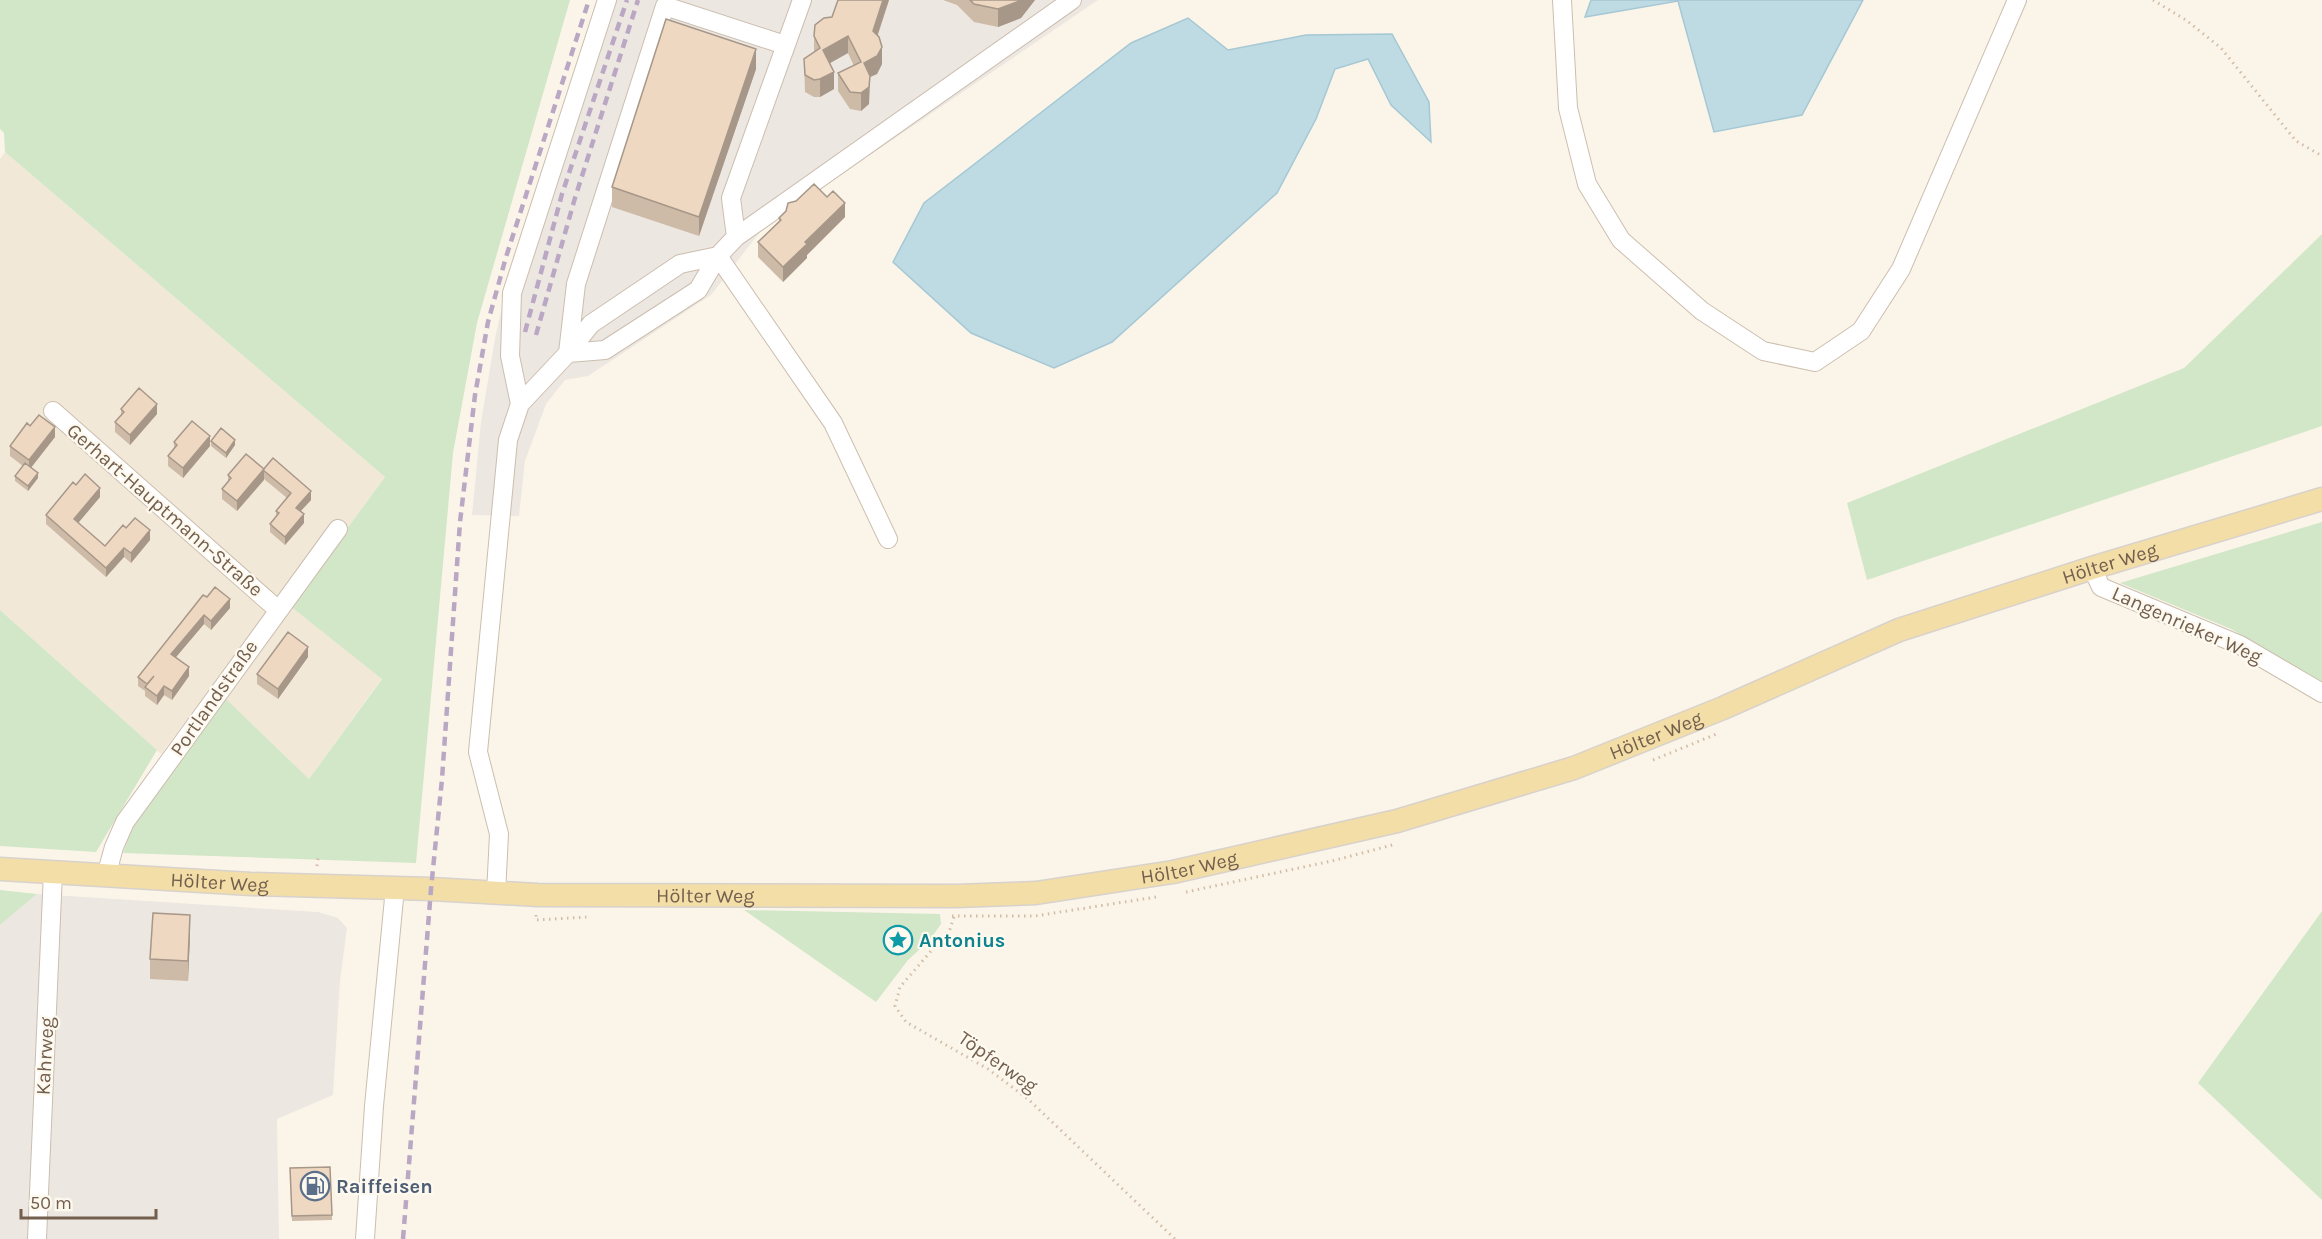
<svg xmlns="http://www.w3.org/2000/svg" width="2322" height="1239" viewBox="0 0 2322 1239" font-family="Karla,sans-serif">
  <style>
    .residential { fill: #f2e8d8 }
    .industrial { fill: #ece7e1 }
    .green { fill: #d2e7c8 }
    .water { fill: #bedae3; stroke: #a5c8d4; stroke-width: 1.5 }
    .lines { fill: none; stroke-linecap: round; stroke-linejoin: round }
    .minor-casing { stroke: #ccbeaf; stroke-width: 20 }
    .major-casing { stroke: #d8d2cd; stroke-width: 25 }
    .path { stroke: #d3bca5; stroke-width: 3; stroke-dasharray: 1.5 4.5; stroke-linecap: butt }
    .minor { stroke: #fff; stroke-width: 18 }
    .major { stroke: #f3dea7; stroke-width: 22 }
    .rail { stroke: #baa7c4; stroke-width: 4.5; stroke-dasharray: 9 6; stroke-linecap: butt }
    .wall { fill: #cdbaa7 }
    .shaded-wall { fill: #a79788 }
    .building { fill: #eed8c2; stroke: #a79788; stroke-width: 1.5 }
    .labels { text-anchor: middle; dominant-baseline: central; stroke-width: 4.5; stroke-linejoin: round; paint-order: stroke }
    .street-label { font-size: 20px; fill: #735f4e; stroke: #fef9ef }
    .culture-label { font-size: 20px; font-weight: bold; fill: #0d838f; stroke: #fef9ef; text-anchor: start }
    .service-label { font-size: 20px; font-weight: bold; fill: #4e5e75; stroke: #fef9ef; text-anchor: start }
  </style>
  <rect width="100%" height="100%" fill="#fbf5e9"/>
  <!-- residential -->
  <path class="residential" d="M5,152L385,477L290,606L382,678L309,779L212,686L161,754L0,610V159Z"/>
  <!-- industrial -->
  <path class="industrial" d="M599,0H1098L763,228L711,295L588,376L565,380L546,404L525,461L519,516L472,515L481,422L496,333L506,292Z
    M37,894L318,912L338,918L347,928L340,981L333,1095L277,1119L279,1239H0V925Z"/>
  <!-- green -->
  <path class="green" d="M0,0H570L477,323L453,453L416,863L123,853L134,822L225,698L309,779L382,679L290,606L385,477L5,152L4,133L0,129Z
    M2322,234V426L1867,580L1847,503L2184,368Z
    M2322,522V682L2231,629L2120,583Z
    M0,610L157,750L96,852L0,846Z
    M0,890L37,894L0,925Z
    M744,910L940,914L941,924L929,941L908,960L876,1002Z
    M2322,911V1200L2198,1083Z"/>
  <!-- water -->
  <path class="water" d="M1591,0H1863L1802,115L1714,132L1678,1L1585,17Z
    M1188,18L1228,50L1306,35L1392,34L1429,102L1431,142L1391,105L1368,59L1335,69L1316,119L1277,193L1112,342L1054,368L971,333L893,262L924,203L1131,43Z"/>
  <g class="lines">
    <!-- minor casing -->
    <g class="minor-casing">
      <path id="minor" d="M1562,0L1568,108L1587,184L1621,240L1702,311L1763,351L1815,362L1861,331L1901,269L2017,0
        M736,237L731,198L802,0
        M568,353L591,324L680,264L718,256L833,423L888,539
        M568,353L576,284L665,6L785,45
        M520,404L510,356L512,293L607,0
        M53,411L277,609
        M2092,568L2101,587L2240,645L2322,693
        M106,876L114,847L125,822L338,529
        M496,894L499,834L478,752L508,440L520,404L568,353L605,350L698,290L718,256L736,237L1072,0
        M37,1239L53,872
        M365,1239L374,1106L395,888"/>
    </g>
    <!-- major casing -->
    <g class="major-casing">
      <g id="major">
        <path id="s1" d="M0,869L251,884L431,889L538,895L956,896L1036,893L1173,872L1397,821L1574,768L1723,708L1899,630L2092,568L2322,499"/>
      </g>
    </g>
    <!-- path -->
    <path class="path" d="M2153,0L2186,20L2221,48L2296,141L2322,156
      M1653,760L1719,733
      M317,866L318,858
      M1186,892L1332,861L1396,844
      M536,915V920L587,917
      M952,916H1035L1156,897
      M954,917L950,929L900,987L895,1006L906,1022L988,1069L1028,1099L1175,1239"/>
    <!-- minor -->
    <use href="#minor" class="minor"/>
    <!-- major -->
    <use href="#major" class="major"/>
    <!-- rail -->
    <path class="rail" d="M525,332L562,194L627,0
      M536,335L575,198L638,0
      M403,1239L431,889L442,779L460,522L475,395L488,322L506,257L589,0"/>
  </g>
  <!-- wall -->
  <path class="wall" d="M889,0L878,35L882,64L877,74L870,77L869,104L861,111L850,109L838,91V73L854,66L848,53L830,63L834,89L820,97H814L805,92L804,59L814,52V36Z
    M943,0H1035L1021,18L998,27L974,22L957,5Z
    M756,69L699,236L612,207V187Z
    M845,217L807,255V258L783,282L758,257V242L779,221V218Z
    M121,409L157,414L130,445L115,432V422L121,415Z
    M30,426L55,437L31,468L38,478L28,491L15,481V476L23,466L10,456V446Z
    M211,441L235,445L226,458L211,446Z
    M174,442L210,446L183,478L168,466V456L174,448Z
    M264,469L311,500L300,512L304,523L285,545L270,532V524L276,517V511L287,498L264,479L237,511L222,499V489L228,482V475Z
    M100,497L78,523L105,546L126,528L150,540L131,563L124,557L106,577L46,524V515Z
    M207,597L230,608L211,630L204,624L176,657L189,676L172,700L164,695L157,705L145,696V691L138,686V677Z
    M308,657L278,699L257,684V674Z
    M190,934L188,981L150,979V959Z
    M290,1168L332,1215V1220L292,1221Z"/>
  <!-- shaded-wall -->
  <path class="shaded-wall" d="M883,0H889L873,48V31Z
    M1022,0H1035L1021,18L998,27V9Z
    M848,36V53L823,67V50Z
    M882,47V64L877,74L870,77L869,104L861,111V93L864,63Z
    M756,49V69L699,236V217Z
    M834,72V89L820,97V79Z
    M845,203V217L807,255V258L783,282V267L805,242Z
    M157,404V414L130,445V435Z
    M55,427V437L29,470V460Z
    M210,436V446L183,478V468Z
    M235,440V445L226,458V453Z
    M264,469V480L237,511V501Z
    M38,473V478L28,491V486Z
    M100,488V497L74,528V519Z
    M311,491V500L296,516V508Z
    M304,514V523L285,545V537Z
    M150,530V540L131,563V553Z
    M124,548V557L106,577V568Z
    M230,599V608L211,630V621Z
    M204,615V624L171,663V654Z
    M308,647V657L278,699V689Z
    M189,667V676L172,700V691Z
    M164,686V695L157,705V696Z
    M190,915V934L188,981V961Z"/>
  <!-- building -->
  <path class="building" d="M838,0H883L873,31L879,37L882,47L877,56L864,63L870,76L869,87L861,93L850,92L838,73L861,62L848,36L823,50L834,72L820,79L814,80L805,75L804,59L820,48L814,36L815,25L824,18L832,17Z
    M970,0H1022L998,9L974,4Z
    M666,19L756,49L699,217L612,187Z
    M814,184L827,197L833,191L845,203L805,242L807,244L783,267L758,242L781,220L779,218L786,211L788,203L796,201Z
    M139,388L157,404L130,435L115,422L124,412L121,409Z
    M39,415L55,427L29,460L10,446L27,423L30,426Z
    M192,421L210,436L183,468L168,456L177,445L174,442Z
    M221,428L235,440L226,453L211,441Z
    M246,454L264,469L237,501L222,489L231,478L228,475Z
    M273,458L311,491L296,508L304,514L285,537L270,524L279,513L276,511L291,493L263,470Z
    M25,463L38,473L28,486L15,476Z
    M85,474L100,488L74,519L105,546L123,525L126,528L135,518L150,530L131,553L124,548L106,568L46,515L73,482L76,485Z
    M215,587L230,599L211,621L204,615L171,654L189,667L172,691L164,686L157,696L145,687L154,676L147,684L138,677L203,595L207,597Z
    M288,632L308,647L278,689L257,674Z
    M153,913L190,915L188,961L150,959Z
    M330,1167L332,1215L292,1216L290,1168Z"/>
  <!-- icons -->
  <defs>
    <g id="sight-ring" transform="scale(1.5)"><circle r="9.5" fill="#fef9ef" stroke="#0f9aa8" stroke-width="1.5"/><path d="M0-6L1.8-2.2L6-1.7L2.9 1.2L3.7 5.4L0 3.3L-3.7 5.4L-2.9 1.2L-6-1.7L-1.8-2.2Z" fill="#0f9aa8"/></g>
    <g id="fuel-ring" transform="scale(1.5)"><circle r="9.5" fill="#fef9ef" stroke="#5c6f8a" stroke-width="1.5"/><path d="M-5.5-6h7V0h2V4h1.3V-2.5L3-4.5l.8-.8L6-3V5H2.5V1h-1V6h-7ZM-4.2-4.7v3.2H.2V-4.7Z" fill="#5c6f8a"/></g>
  </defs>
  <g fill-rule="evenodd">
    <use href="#sight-ring" x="898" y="940"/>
    <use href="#fuel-ring" x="315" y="1186"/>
  </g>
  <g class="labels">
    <!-- street labels -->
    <g class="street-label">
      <text transform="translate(165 510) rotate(41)">Gerhart-Hauptmann-Straße</text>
      <text stroke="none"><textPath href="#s1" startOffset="2164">Hölter Weg</textPath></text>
      <text transform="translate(2187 625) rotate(24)">Langenrieker Weg</text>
      <text transform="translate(214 698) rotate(-55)">Portlandstraße</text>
      <text stroke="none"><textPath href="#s1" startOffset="1678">Hölter Weg</textPath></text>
      <text stroke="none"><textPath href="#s1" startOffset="1192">Hölter Weg</textPath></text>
      <text stroke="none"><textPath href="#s1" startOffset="220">Hölter Weg</textPath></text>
      <text stroke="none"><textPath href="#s1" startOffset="706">Hölter Weg</textPath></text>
      <text transform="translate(45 1056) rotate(-87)">Kahrweg</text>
      <text transform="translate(998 1062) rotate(35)">Töpferweg</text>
    </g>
    <!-- culture labels -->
    <g class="culture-label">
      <text x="919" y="940">Antonius</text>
    </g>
    <!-- service labels -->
    <g class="service-label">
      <text x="336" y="1186">Raiffeisen</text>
    </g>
  </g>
  <!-- scale -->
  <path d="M21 1209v9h135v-9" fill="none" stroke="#735f4e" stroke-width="3"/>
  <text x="30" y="1209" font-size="18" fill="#735f4e" stroke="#fef9ef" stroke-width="4.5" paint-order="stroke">50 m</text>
</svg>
